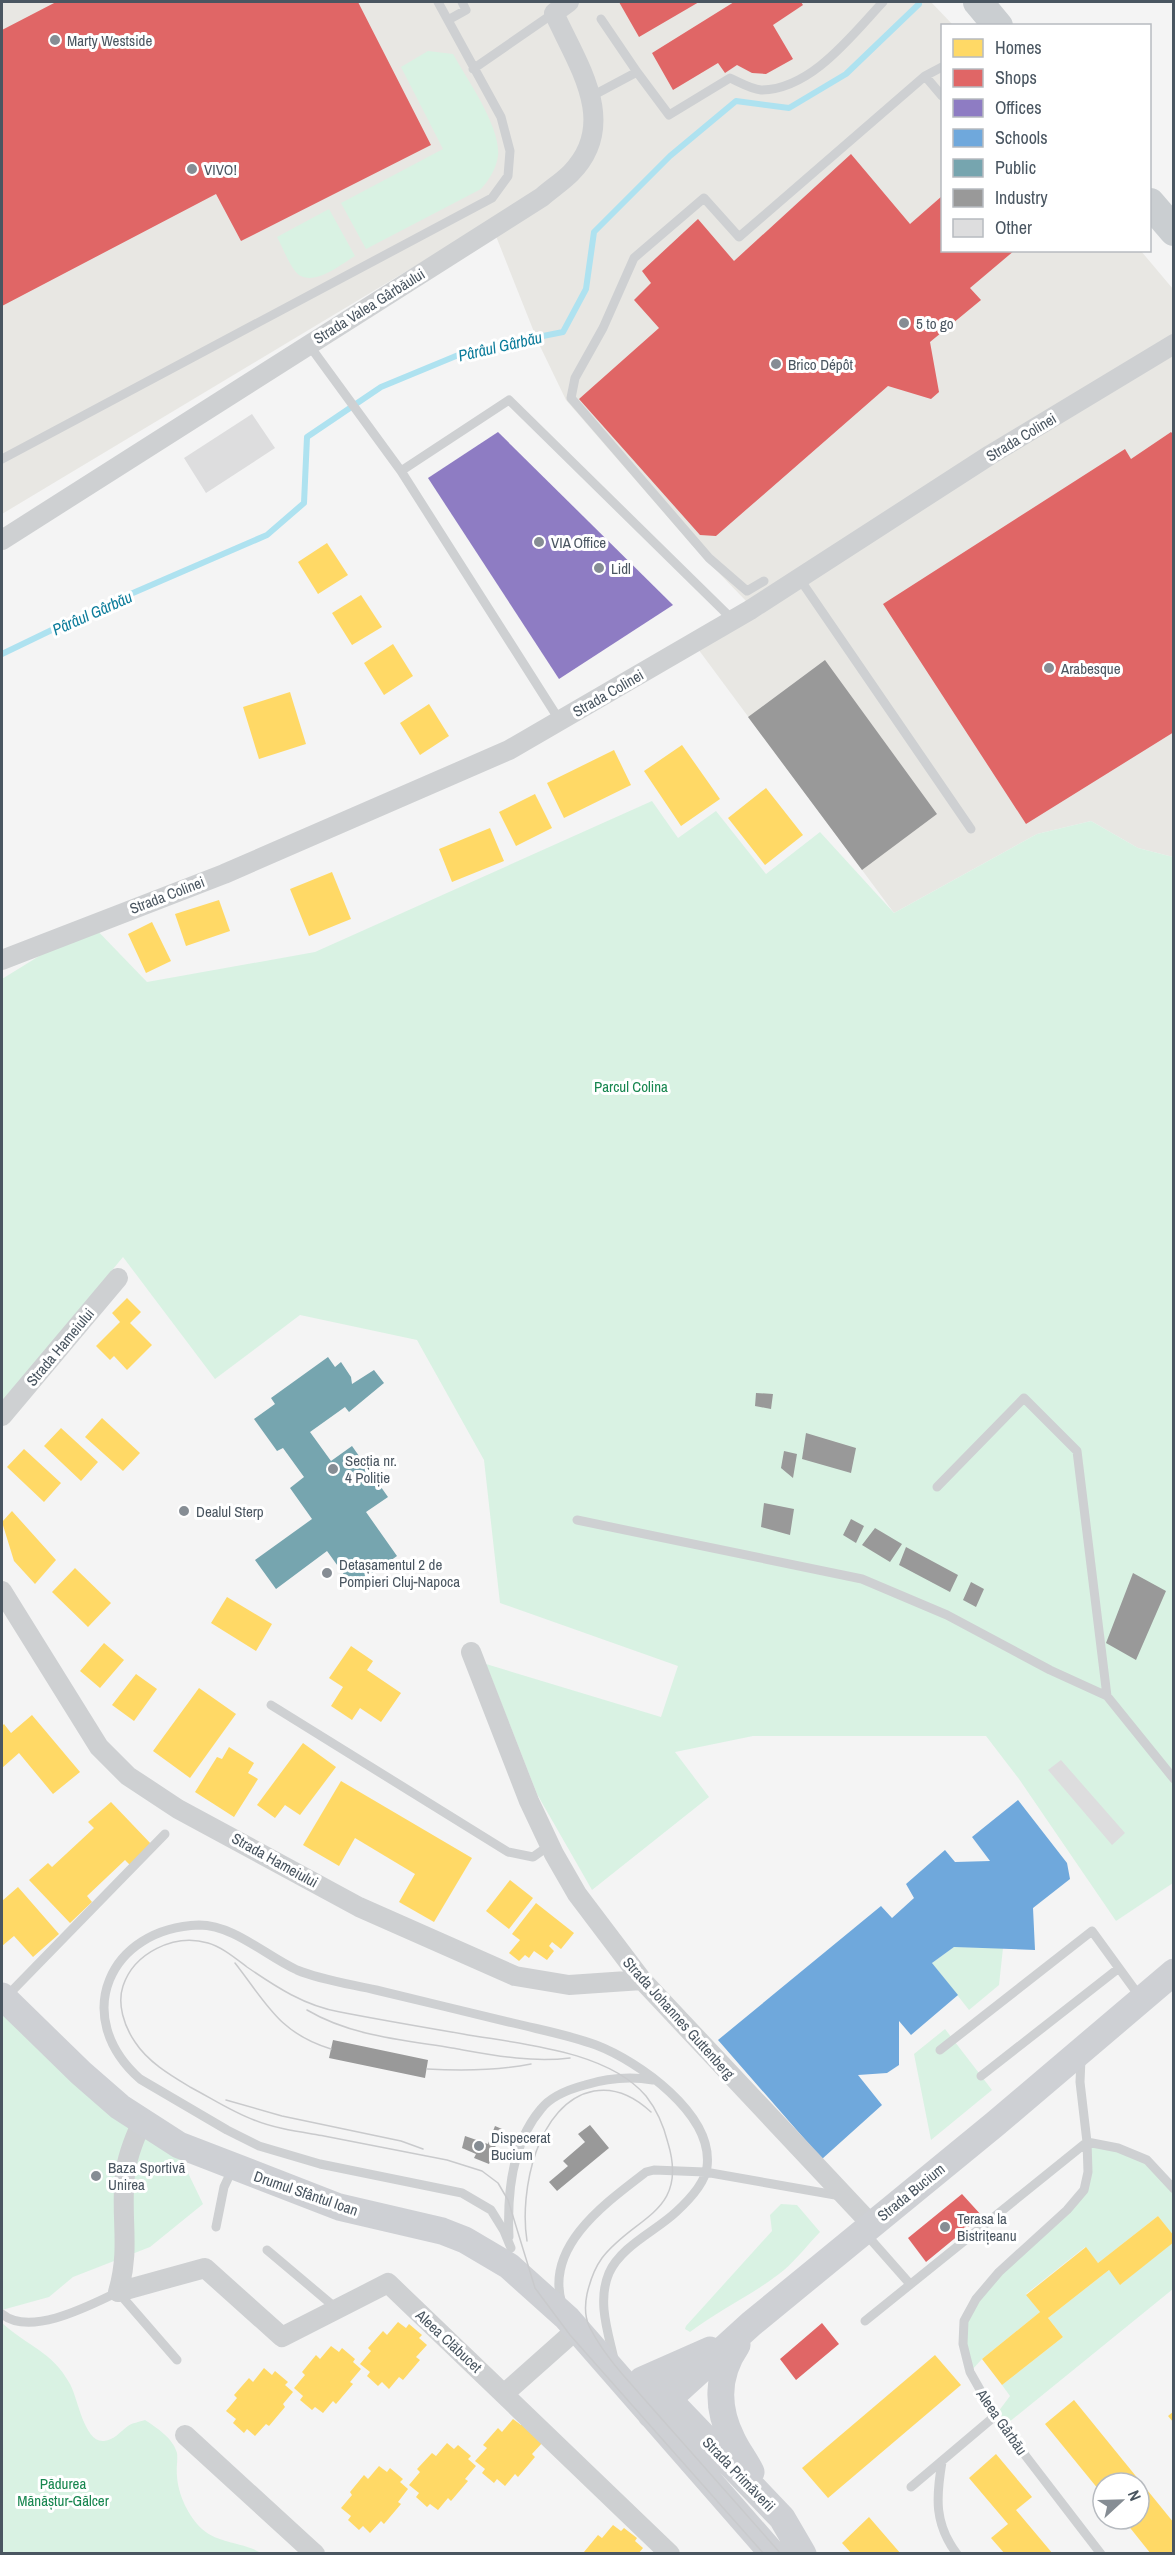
<svg xmlns="http://www.w3.org/2000/svg" width="1175" height="2555" viewBox="0 0 1175 2555" font-family="'Archivo Narrow',sans-serif">
  <style>
    .commercial { fill: #e8e7e3 }
    .green { fill: #d9f2e3 }
    .homes { fill: #ffd966 }
    .shops { fill: #e06666 }
    .offices { fill: #8e7cc3 }
    .schools { fill: #6fa8dc }
    .public { fill: #76a5af }
    .industry { fill: #999 }
    .lines { fill: none; stroke-linecap: round; stroke-linejoin: round }
    .stream { stroke: #aee2f0; stroke-width: 6 }
    .building { fill: #ddddde }
    .service { stroke: #ced0d2; stroke-width: 9 }
    .minor { stroke: #ced0d2; stroke-width: 20 }
    .secondary { stroke: #ced0d4; stroke-width: 27 }
    .primary { stroke: #caced1; stroke-width: 30 }
    .tram { stroke: #c9cacc; stroke-width: 1.5 }
    .poi-dot { fill: #868d94; stroke: #fff; stroke-width: 2 }
    .labels { text-anchor: middle; dominant-baseline: central; stroke-width: 6; stroke-linejoin: round; paint-order: stroke }
    .poi-label { font-size: 15px; fill: #4a5661; stroke: #fff; text-anchor: start }
    .street-label { font-size: 15px; fill: #4a5661; stroke: #fff }
    .park-label { font-size: 15px; fill: #17864f; stroke: #fff }
    .water-label { font-size: 16px; font-style: italic; fill: #0c7c9b; stroke: #fff }
  </style>
  <rect width="100%" height="100%" fill="#f4f4f4"/>
  <!-- commercial -->
  <path class="commercial" d="M2,2H931L953,25L942,26V250L1141,251L1173,289V857L1138,848L1091,821L1037,834L894,913L698,649L746,601L692,545L566,400L538,342L490,221L2,514Z"/>
  <!-- green -->
  <path class="green" d="M428,51L453,54C468,81 501,127 498,156C496,169 489,180 481,189L366,249L341,203L443,149L401,67Z
    M329,209L355,256C340,265 310,290 295,271C288,262 283,248 277,237Z
    M652,801L678,838L716,811L766,874L820,832L894,913L1037,834L1091,821L1138,848L1173,857V1883L1116,1921L1019,1779L986,1736H753L675,1752L709,1797L592,1890L537,1794L486,1664L661,1717L678,1666L500,1603L484,1460L417,1340L300,1315L215,1379L123,1257L2,1403V979L91,924L147,982L315,952Z
    M954,1947L1003,1948L999,1985L969,2010L932,1963Z
    M2,1998L176,2148L203,2204L150,2247L73,2277L49,2297L2,2310Z
    M945,2029L992,2090L931,2140L914,2054Z
    M1087,2142L1147,2160L1173,2189V2236L1158,2216L1098,2263L1085,2247L1026,2294L1040,2312L982,2359L970,2372L964,2321L976,2299L1084,2190Z
    M781,2204L797,2205L820,2232C808,2244 797,2259 784,2270C755,2294 720,2309 690,2332L685,2329L686,2326L772,2231L770,2215Z
    M1173,2242V2289L1003,2427L995,2416L1010,2396L1002,2385L1063,2337L1048,2318L1109,2270L1121,2284Z
    M2,2323C27,2346 52,2351 70,2384C78,2398 84,2443 104,2441C114,2440 120,2432 128,2426C132,2423 139,2422 145,2420C157,2428 173,2438 177,2453C178,2460 176,2468 177,2476C178,2494 188,2516 202,2529C219,2544 243,2542 261,2553H2Z"/>
  <!-- homes -->
  <path class="homes" d="M327,543L348,575L318,594L298,562Z
    M361,595L382,627L352,645L332,613Z
    M393,644L413,676L384,695L364,663Z
    M290,692L306,744L259,759L243,707Z
    M429,704L449,736L420,755L400,723Z
    M682,745L720,799L681,826L644,771Z
    M614,750L631,785L564,818L547,783Z
    M766,788L803,835L765,865L728,818Z
    M535,794L552,828L516,846L499,812Z
    M490,828L504,861L452,882L439,849Z
    M332,872L351,919L309,936L290,889Z
    M219,900L230,931L186,946L175,914Z
    M152,922L171,961L146,973L128,934Z
    M127,1298L141,1312L130,1323L152,1345L127,1370L114,1356L110,1360L96,1346L120,1322L112,1313Z
    M102,1418L140,1453L123,1471L85,1437Z
    M61,1428L98,1462L81,1481L44,1446Z
    M24,1449L61,1483L44,1502L7,1467Z
    M12,1511L56,1560L35,1584L14,1561L2,1522Z
    M75,1568L111,1603L88,1627L52,1592Z
    M227,1597L272,1624L256,1651L211,1623Z
    M104,1643L124,1660L100,1688L80,1671Z
    M351,1646L373,1661L367,1670L401,1693L381,1722L360,1708L352,1720L331,1706L343,1687L329,1678Z
    M136,1674L157,1689L134,1721L112,1705Z
    M199,1688L236,1714L190,1778L153,1751Z
    M32,1715L80,1772L53,1794L19,1753L2,1768V1726L4,1724L11,1733Z
    M303,1743L336,1767L300,1815L285,1805L275,1818L257,1805Z
    M229,1747L254,1763L248,1773L258,1779L234,1817L195,1792L217,1757L222,1759Z
    M341,1781L472,1858L434,1922L399,1902L415,1874L355,1838L339,1866L303,1845Z
    M111,1802L152,1845L130,1865L125,1860L87,1896L92,1902L70,1923L29,1880L48,1863L52,1867L94,1828L88,1822Z
    M510,1880L533,1898L509,1929L486,1911Z
    M18,1887L59,1934L33,1957L14,1936L2,1946V1901Z
    M536,1903L574,1933L561,1949L552,1942L549,1946L554,1951L547,1960L534,1951L529,1958L525,1955L519,1961L509,1953L520,1940L512,1934Z
    M1158,2216L1174,2236V2242L1120,2285L1109,2270L1048,2318L1063,2337L1002,2385L982,2359L1040,2312L1026,2295L1086,2247L1098,2263Z
    M398,2322L406,2328L409,2324L422,2335L419,2338L427,2345L416,2357L420,2360L403,2380L399,2377L389,2389L382,2382L378,2386L367,2376L370,2372L360,2364L371,2351L368,2348L383,2331L387,2335Z
    M331,2346L339,2352L342,2348L355,2359L353,2362L361,2369L350,2382L353,2384L336,2404L333,2401L323,2413L315,2407L312,2410L300,2400L303,2396L294,2388L305,2375L302,2372L316,2355L320,2359Z
    M935,2355L961,2385L828,2498L802,2468Z
    M264,2368L272,2375L275,2371L288,2382L285,2385L293,2392L283,2404L285,2407L269,2426L266,2424L255,2436L247,2429L244,2433L233,2423L236,2419L226,2411L237,2398L234,2395L249,2378L253,2382Z
    M1074,2400L1174,2523L1173,2554H1151L1123,2519H1139V2483H1103V2495L1045,2424Z
    M1174,2411V2423L1168,2416Z
    M513,2419L521,2425L524,2421L543,2442L532,2454L535,2457L518,2477L515,2474L505,2486L497,2479L494,2483L482,2473L485,2469L475,2461L487,2448L483,2445L498,2428L502,2432Z
    M447,2443L454,2449L458,2445L471,2456L468,2459L476,2466L465,2479L468,2481L451,2501L448,2498L438,2510L430,2504L427,2507L416,2497L419,2493L409,2485L420,2472L417,2469L432,2453L436,2456Z
    M996,2454L1032,2497L1016,2510L1053,2554H1005L991,2538L1008,2524L969,2478Z
    M379,2466L387,2472L390,2468L403,2479L400,2482L408,2489L398,2502L401,2504L384,2524L381,2521L370,2533L363,2526L359,2530L348,2520L351,2516L341,2508L352,2495L350,2492L364,2475L368,2479Z
    M869,2517L901,2554H852L842,2543Z
    M613,2525L621,2531L624,2528L637,2538L635,2541L643,2548L638,2554H586L584,2552L598,2535L602,2538Z"/>
  <!-- shops -->
  <path class="shops" d="M56,2H358L431,145L241,241L216,194L2,306V30Z
    M619,2H699L639,37Z
    M734,2H801L803,5L773,25L793,59L766,74L752,73L737,65L725,73L718,63L673,90L652,53Z
    M851,154L910,224L942,196V250H1015L970,288L981,300L930,342L939,392L931,399L888,386L716,536L700,535L579,399L659,328L634,300L651,283L642,271L698,219L734,261Z
    M1171,432L1174,435V732L1026,824L883,604L1125,449L1131,459Z
    M962,2194L982,2216L926,2262L908,2238Z
    M822,2323L839,2344L796,2380L780,2359Z"/>
  <!-- offices -->
  <path class="offices" d="M498,432L673,605L559,679L428,478Z"/>
  <!-- schools -->
  <path class="schools" d="M1018,1800L1067,1863L1070,1879L1033,1908L1035,1950L954,1947L932,1963L958,1995L911,2035L899,2021V2065L887,2073L858,2075L882,2105L822,2159L718,2040L881,1906L892,1918L914,1898L906,1884L945,1850L955,1862L990,1861L972,1837Z"/>
  <!-- public -->
  <path class="public" d="M328,1357L335,1367L341,1362L351,1377L352,1384L374,1370L384,1383L349,1412L345,1407L310,1432L331,1461L352,1446L388,1497L366,1512L397,1556L353,1587L327,1551L276,1589L255,1560L312,1519L290,1488L304,1477L283,1448L277,1451L254,1419L275,1404L271,1398Z"/>
  <!-- industry -->
  <path class="industry" d="M825,660L937,814L862,870L748,717Z
    M756,1393L773,1394L771,1409L755,1406Z
    M806,1433L856,1448L851,1473L802,1459Z
    M784,1451L797,1454L793,1478L781,1468Z
    M764,1503L794,1509L790,1535L761,1527Z
    M851,1519L864,1526L856,1543L843,1535Z
    M875,1528L902,1544L890,1562L862,1545Z
    M906,1547L958,1575L950,1592L899,1565Z
    M1133,1573L1166,1591L1136,1660L1106,1643Z
    M971,1582L984,1589L976,1607L963,1600Z
    M333,2040L428,2060L425,2078L329,2058Z
    M590,2125L609,2148L557,2191L549,2182L568,2166L563,2161L585,2142L578,2134Z
    M495,2126L502,2129L489,2164L474,2158L476,2154L462,2148L465,2136L488,2144Z"/>
  <g class="lines">
    <!-- stream -->
    <path class="stream" d="M2,654L89,612L267,535L304,503L307,437L381,387L468,351L563,332L586,289L594,232L670,156L736,101L789,108L846,74L919,4"/>
  </g>
  <!-- building -->
  <path class="building" d="M252,414L275,448L206,493L184,458Z
    M1061,1760L1125,1833L1112,1845L1048,1770Z"/>
  <g class="lines">
    <!-- service -->
    <path class="service" d="M601,19L637,72
      M448,20L466,10L462,2
      M942,67L925,76L942,96
      M473,69L554,13
      M592,96L637,72L669,115L730,78C739,82 751,89 761,90C811,90 852,35 883,2
      M309,345L401,471L560,721
      M2,459L492,198L508,176L510,151L501,117L438,2
      M401,471L509,400L733,620
      M799,578L971,829
      M764,581L747,591L709,558L571,398L575,378L603,328L634,258L704,198L739,237L925,76
      M937,1487L1024,1398L1077,1451L1107,1696
      M577,1520L862,1579L947,1615L1050,1670L1107,1696L1174,1779
      M271,1705L508,1852L533,1857L550,1845
      M6,1997L165,1834
      M940,2050L1092,1931L1140,1997
      M1081,2059L1080,2082L1087,2142L1088,2172L1084,2190L1067,2210L999,2272L976,2299L964,2321L963,2344L970,2372L995,2416L1101,2554
      M981,2076L1119,1968
      M1087,2142L1118,2148L1147,2160L1174,2189
      M216,2227L224,2187L232,2170
      M865,2233L910,2284
      M509,2237C507,2194 512,2143 541,2109C551,2096 570,2089 585,2085C608,2078 629,2076 653,2080
      M511,2248L504,2231L491,2210L462,2193L320,2164L259,2146L227,2130L140,2079C70,2017 109,1928 199,1925C234,1925 266,1956 297,1970C321,1980 350,1984 376,1990C422,2001 467,2012 513,2023C541,2030 569,2035 596,2045C638,2061 714,2114 707,2167C705,2183 688,2201 676,2212C656,2231 621,2246 609,2273C597,2301 608,2332 614,2359
      M267,2250L337,2309
      M562,2304C544,2246 607,2202 646,2172L654,2170L705,2172L841,2196
      M2,2314C30,2337 89,2306 118,2292L177,2360
      M865,2321L1087,2142
      M942,2462C936,2497 934,2524 957,2554
      M911,2487L995,2416"/>
    <!-- minor -->
    <path class="minor" d="M2,540L542,197C551,189 562,182 571,173C620,123 577,64 554,13L569,2
      M2,960L224,874L509,750L750,610L990,455L1174,344
      M2,1416L118,1278
      M2,1591L99,1747L128,1776L178,1809L359,1907L515,1976L569,1985L642,1980
      M471,1652L529,1801L554,1854L577,1894L642,1980L871,2224
      M118,2292L205,2268L282,2337L388,2283L670,2554
      M118,2292C131,2248 120,2217 125,2175C127,2156 134,2139 142,2122
      M505,2393L577,2329
      M185,2435L315,2554"/>
    <!-- secondary -->
    <path class="secondary" d="M2,1996L81,2073L120,2107L179,2145L339,2207L442,2231L465,2240L509,2266L567,2318L773,2554
      M737,2345C717,2374 716,2407 732,2439C737,2450 745,2460 751,2472
      M642,2380L710,2350
      M654,2388L668,2399L782,2518L803,2554
      M651,2415L751,2324L995,2124L1174,1972"/>
    <!-- primary -->
    <path class="primary" d="M978,2L998,26
      M1150,203L1174,231"/>
    <!-- tram -->
    <path class="tram" d="M235,1963C267,2004 279,2033 331,2049
      M307,2010C351,2036 403,2040 452,2048C492,2055 530,2063 570,2058
      M427,2069C463,2071 496,2071 531,2064
      M226,2100L282,2116L401,2141L423,2149
      M527,2241C519,2192 537,2102 594,2091C617,2087 635,2097 651,2112
      M764,2554L570,2335L535,2288L508,2200L498,2183L482,2171L447,2160C406,2152 365,2144 324,2136C301,2132 276,2129 254,2120C232,2112 211,2098 190,2087C170,2075 148,2062 135,2042C124,2026 117,2004 123,1986C134,1953 174,1933 208,1943C222,1947 235,1958 247,1967C276,1987 305,2006 340,2012C381,2020 422,2027 463,2034C519,2044 607,2050 646,2096C657,2110 664,2127 668,2143C689,2213 634,2216 602,2258C594,2269 590,2281 587,2294C585,2304 585,2317 589,2326C598,2344 610,2360 623,2375L781,2554"/>
  </g>
  <!-- markers -->
  <g class="poi-dot">
    <circle cx="55" cy="40" r="6"/>
    <circle cx="192" cy="169" r="6"/>
    <circle cx="904" cy="323" r="6"/>
    <circle cx="776" cy="364" r="6"/>
    <circle cx="539" cy="542" r="6"/>
    <circle cx="599" cy="568" r="6"/>
    <circle cx="1049" cy="668" r="6"/>
    <circle cx="333" cy="1469" r="6"/>
    <circle cx="184" cy="1511" r="6"/>
    <circle cx="327" cy="1573" r="6"/>
    <circle cx="479" cy="2146" r="6"/>
    <circle cx="96" cy="2176" r="6"/>
    <circle cx="945" cy="2227" r="6"/>
  </g>
  <g class="labels">
    <!-- poi labels -->
    <g class="poi-label">
      <text x="67" y="40">Marty Westside</text>
      <text x="204" y="169">VIVO!</text>
      <text x="916" y="323">5 to go</text>
      <text x="788" y="364">Brico Dépôt</text>
      <text x="551" y="542">VIA Office</text>
      <text x="611" y="568">Lidl</text>
      <text x="1061" y="668">Arabesque</text>
      <text x="345" y="1460">Secția nr.<tspan x="345" dy="17">4 Poliție</tspan></text>
      <text x="196" y="1511">Dealul Sterp</text>
      <text x="339" y="1564">Detașamentul 2 de<tspan x="339" dy="17">Pompieri Cluj-Napoca</tspan></text>
      <text x="491" y="2137">Dispecerat<tspan x="491" dy="17">Bucium</tspan></text>
      <text x="108" y="2167">Baza Sportivă<tspan x="108" dy="17">Unirea</tspan></text>
      <text x="957" y="2218">Terasa la<tspan x="957" dy="17">Bistrițeanu</tspan></text>
    </g>
    <!-- street labels -->
    <g class="street-label">
      <text transform="translate(369 306) rotate(-32)">Strada Valea Gârbăului</text>
      <text transform="translate(1021 437) rotate(-31)">Strada Colinei</text>
      <text transform="translate(608 693) rotate(-30)">Strada Colinei</text>
      <text transform="translate(167 895) rotate(-21)">Strada Colinei</text>
      <text transform="translate(60 1347) rotate(-50)">Strada Hameiului</text>
      <text transform="translate(275 1860) rotate(29)">Strada Hameiului</text>
      <text transform="translate(679 2018) rotate(48)">Strada Johannes Guttenberg</text>
      <text transform="translate(911 2192) rotate(-39)">Strada Bucium</text>
      <text transform="translate(306 2193) rotate(19)">Drumul Sfântul Ioan</text>
      <text transform="translate(449 2341) rotate(43)">Aleea Clăbucet</text>
      <text transform="translate(1002 2422) rotate(55)">Aleea Gârbău</text>
      <text transform="translate(739 2474) rotate(46)">Strada Primăverii</text>
    </g>
    <!-- park labels -->
    <g class="park-label">
      <text x="631" y="1086">Parcul Colina</text>
      <text x="63" y="2483">Pădurea<tspan x="63" dy="17">Mănăștur-Gălcer</tspan></text>
    </g>
    <!-- water labels -->
    <g class="water-label">
      <text transform="translate(500 346) rotate(-13)">Pârâul Gârbău</text>
      <text transform="translate(92 613) rotate(-24)">Pârâul Gârbău</text>
    </g>
  </g>
  <!-- border -->
  <rect width="1175" height="2555" fill="none" stroke="#4a5661" stroke-width="6"/>
  <!-- legend -->
  <rect x="941" y="24" width="210" height="228" fill="#ffffff" stroke="#b7bbc0" stroke-width="1.5"/>
  <rect x="953" y="39" width="30" height="18" fill="#ffd966" stroke="#b7bbc0" stroke-width="1.5"/>
  <text x="995" y="54" font-size="18" fill="#4a5661">Homes</text>
  <rect x="953" y="69" width="30" height="18" fill="#e06666" stroke="#b7bbc0" stroke-width="1.5"/>
  <text x="995" y="84" font-size="18" fill="#4a5661">Shops</text>
  <rect x="953" y="99" width="30" height="18" fill="#8e7cc3" stroke="#b7bbc0" stroke-width="1.5"/>
  <text x="995" y="114" font-size="18" fill="#4a5661">Offices</text>
  <rect x="953" y="129" width="30" height="18" fill="#6fa8dc" stroke="#b7bbc0" stroke-width="1.5"/>
  <text x="995" y="144" font-size="18" fill="#4a5661">Schools</text>
  <rect x="953" y="159" width="30" height="18" fill="#76a5af" stroke="#b7bbc0" stroke-width="1.5"/>
  <text x="995" y="174" font-size="18" fill="#4a5661">Public</text>
  <rect x="953" y="189" width="30" height="18" fill="#999999" stroke="#b7bbc0" stroke-width="1.5"/>
  <text x="995" y="204" font-size="18" fill="#4a5661">Industry</text>
  <rect x="953" y="219" width="30" height="18" fill="#ddddde" stroke="#b7bbc0" stroke-width="1.5"/>
  <text x="995" y="234" font-size="18" fill="#4a5661">Other</text>
  <!-- north arrow -->
  <g transform="translate(1121 2501) rotate(68)"><circle r="28" fill="#ffffff" stroke="#b7bbc0" stroke-width="1.5"/>
  <path d="M0-4.5L10 22L0 15L-10 22Z" fill="#868d94"/>
  <text y="-9" font-size="16" font-weight="bold" text-anchor="middle" fill="#4a5661">N</text>
  </g>
</svg>
